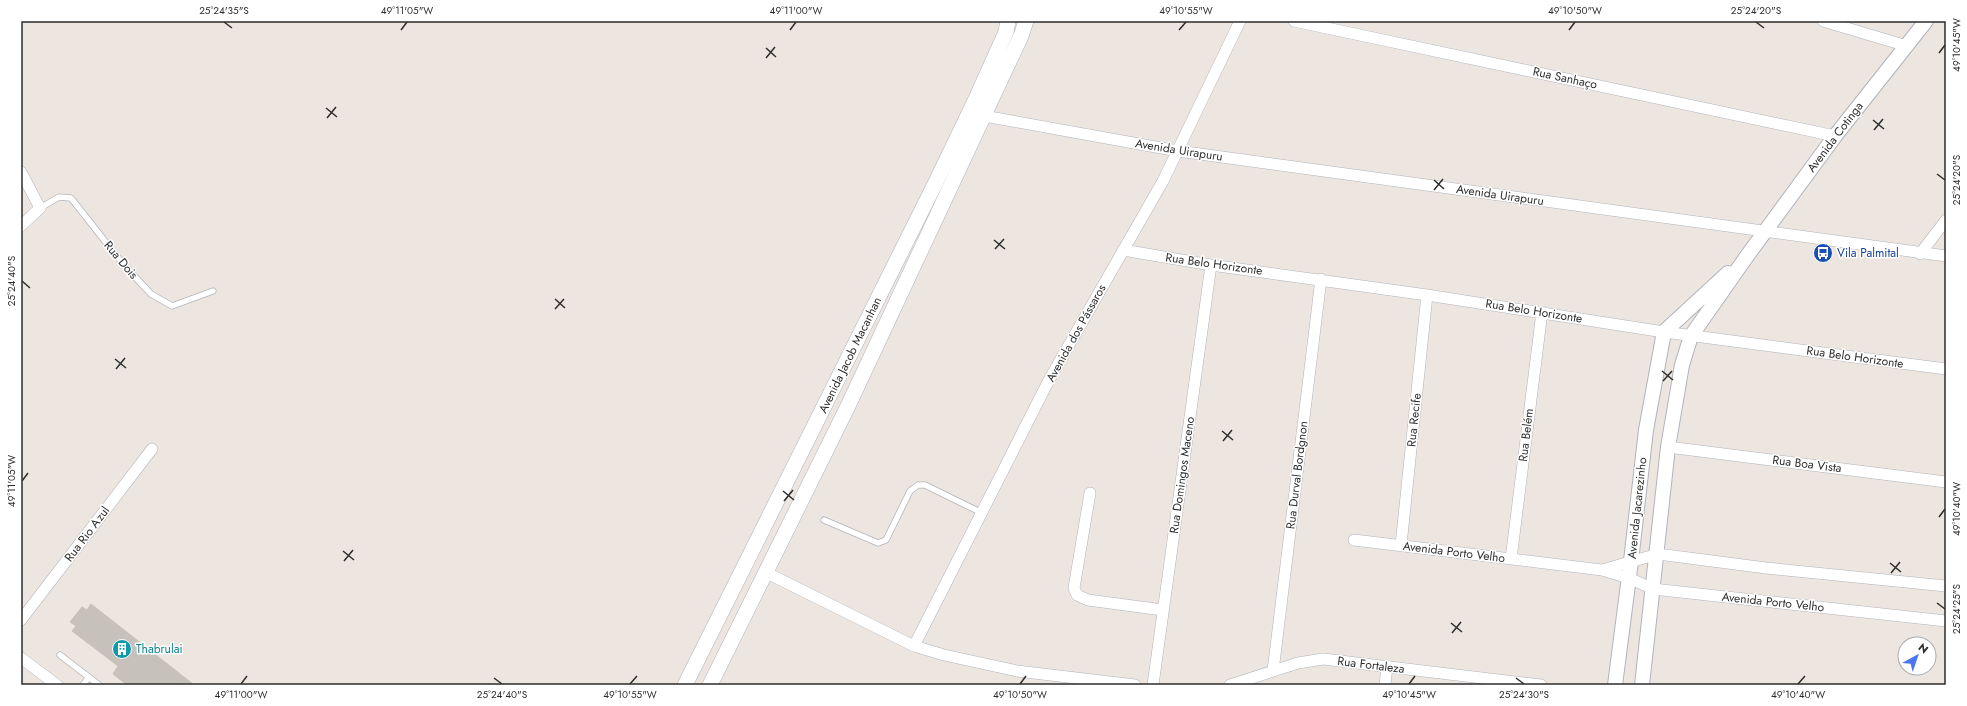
<svg xmlns="http://www.w3.org/2000/svg" width="1967" height="706" viewBox="0 0 1967 706" font-family="Jost,sans-serif">
  <style>
    .building { fill: #c6c1bb; stroke: #c9c2b9 }
    .lines { fill: none; stroke-linecap: round; stroke-linejoin: round }
    .service-casing { stroke: #b0b3bc; stroke-width: 7 }
    .minor-casing { stroke: #b0b3bc; stroke-width: 12 }
    .tertiary-casing { stroke: #b0b3bc; stroke-width: 16 }
    .secondary-casing { stroke: #b0b3bc; stroke-width: 16 }
    .service { stroke: #fff; stroke-width: 5.5 }
    .minor { stroke: #fff; stroke-width: 11 }
    .tertiary { stroke: #fff; stroke-width: 14 }
    .secondary { stroke: #fff; stroke-width: 15 }
    .ticks { fill: none; stroke: #2d2d2d; stroke-width: 1.5 }
    .labels { text-anchor: middle; dominant-baseline: central; stroke-width: 3; stroke-linejoin: round; paint-order: stroke }
    .street-label { font-size: 12px; fill: #2d2d2d; stroke: #fff }
    .transit-label { font-size: 12px; fill: #164399; stroke: #fff; text-anchor: start }
    .culture-label { font-size: 12px; fill: #0d838f; stroke: #fff; text-anchor: start }
    .neatline { fill: none; stroke: #2d2d2d; stroke-width: 1.5 }
    .ticks-label { font-size: 10px; text-anchor: middle; fill: #2d2d2d }
  </style>
  <rect width="100%" height="100%" fill="#ede6e0"/>
  <!-- building -->
  <path class="building" d="M91,604L193,684L192,685H127L113,674L118,666L72,631L76,626L70,622L82,607L87,610Z"/>
  <g class="lines">
    <!-- service casing -->
    <g class="service-casing">
      <path id="service" d="M40,208L59,197L71,198L123,264L151,294L172,306L213,291
        M824,520L878,543L886,540L910,491L918,485H925L982,513
        M60,655L99,685
        M83,685L89,677"/>
    </g>
    <!-- minor casing -->
    <g class="minor-casing">
      <path id="minor" d="M1294,21L1835,136
        M1823,21L1907,46
        M984,116L1178,151L1946,256
        M21,172L40,208L21,226
        M1123,250L1211,265L1427,295L1664,332L1946,369
        M1920,254L1946,220
        M1668,447L1946,482
        M1090,493L1074,588L1077,595L1088,600L1163,610
        M1354,540L1602,570L1629,578L1653,589L1946,621
        M1401,545L1427,295
        M1511,559L1542,312
        M1602,570L1658,554L1766,568L1946,586
        M765,572L914,646L944,655L1017,671L1135,685
        M21,620L152,449
        M914,646L1049,380L1163,181L1240,21
        M21,658L57,685
        M1273,671L1321,279
        M1153,685L1211,265
        M1230,685L1298,663L1323,659L1541,685
        M1385,685L1387,666"/>
    </g>
    <!-- tertiary casing -->
    <g class="tertiary-casing">
      <path id="tertiary" d="M1615,685L1631,561L1646,430L1664,332L1728,273
        M1642,685L1668,447L1682,365L1691,336L1747,256L1835,136L1926,21"/>
    </g>
    <!-- secondary casing -->
    <g class="secondary-casing">
      <path id="secondary" d="M685,685L934,186L974,103L1006,32L1008,21
        M710,685L848,406L1021,36L1026,21"/>
    </g>
    <!-- service -->
    <use href="#service" class="service"/>
    <!-- minor -->
    <use href="#minor" class="minor"/>
    <!-- tertiary -->
    <use href="#tertiary" class="tertiary"/>
    <!-- secondary -->
    <use href="#secondary" class="secondary"/>
  </g>
  <!-- ticks -->
  <path class="ticks" d="M224,22L232,28M1756,22L1764,28M401,30L407,22M790,30L796,22M1179,30L1186,22M1569,30L1575,22M766,48L776,57M1939,53L1945,45M766,58L775,47M326,108L337,117M327,118L336,107M1873,120L1884,129M1874,130L1883,119M1937,174L1945,180M1434,180L1444,189M1434,190L1443,179M994,240L1005,249M995,249L1004,239M22,281L30,288M555,299L565,308M555,309L564,299M115,359L126,368M116,369L125,358M1662,371L1673,380M1663,381L1672,371M1222,431L1233,440M1223,441L1232,430M22,481L28,473M783,491L794,500M784,501L793,490M1939,517L1945,509M343,551L354,560M344,561L353,550M1890,563L1901,572M1891,573L1900,562M1937,603L1945,609M1451,623L1462,632M1452,633L1461,622M494,678L502,684M1516,678L1524,684M241,684L247,676M630,684L637,676M1020,684L1026,676M1409,684L1415,676M1798,684L1805,676"/>
  <!-- icons -->
  <defs>
    <g id="bus-disc" transform="scale(1)"><circle r="9.5" fill="#1a4fb4" stroke="#fff"/><path d="M-5-6H5V4H4V6H2V4H-2V6H-4V4H-5ZM-3.5-4V0h7V-4ZM-3.5 1.2v1.5H-2V1.2ZM2 1.2v1.5H3.5V1.2Z" fill="#fff"/></g>
    <g id="building-disc" transform="scale(1)"><circle r="9.5" fill="#0f9aa8" stroke="#fff"/><path d="M-4-6H4V6H1V3H-1V6H-4ZM-2.5-4.3h1.7v1.8h-1.7ZM.8-4.3h1.7v1.8H.8ZM-2.5-1h1.7V.8h-1.7ZM.8-1h1.7V.8H.8Z" fill="#fff"/></g>
  </defs>
  <g fill-rule="evenodd">
    <use href="#bus-disc" x="1823" y="253"/>
    <use href="#building-disc" x="122" y="649"/>
  </g>
  <g class="labels">
    <!-- street labels -->
    <g class="street-label">
      <text transform="translate(1565 78) rotate(12)">Rua Sanhaço</text>
      <text transform="translate(1835 137) rotate(-53)">Avenida Cotinga</text>
      <text transform="translate(1179 150) rotate(9)">Avenida Uirapuru</text>
      <text transform="translate(1500 195) rotate(8)">Avenida Uirapuru</text>
      <text transform="translate(121 260) rotate(50)">Rua Dois</text>
      <text transform="translate(1214 264) rotate(8)">Rua Belo Horizonte</text>
      <text transform="translate(1534 311) rotate(9)">Rua Belo Horizonte</text>
      <text transform="translate(1076 333) rotate(-61)">Avenida dos Pássaros</text>
      <text transform="translate(850 355) rotate(-64)">Avenida Jacob Macanhan</text>
      <text transform="translate(1855 357) rotate(8)">Rua Belo Horizonte</text>
      <text transform="translate(1414 420) rotate(-84)">Rua Recife</text>
      <text transform="translate(1526 435) rotate(-83)">Rua Belém</text>
      <text transform="translate(1807 464) rotate(7)">Rua Boa Vista</text>
      <text transform="translate(1182 475) rotate(-82)">Rua Domingos Maceno</text>
      <text transform="translate(1297 475) rotate(-83)">Rua Durval Bordgnon</text>
      <text transform="translate(1637 508) rotate(-84)">Avenida Jacarezinho</text>
      <text transform="translate(87 534) rotate(-53)">Rua Rio Azul</text>
      <text transform="translate(1454 552) rotate(7)">Avenida Porto Velho</text>
      <text transform="translate(1773 602) rotate(6)">Avenida Porto Velho</text>
      <text transform="translate(1371 665) rotate(7)">Rua Fortaleza</text>
    </g>
    <!-- transit labels -->
    <g class="transit-label">
      <text x="1837" y="253">Vila Palmital</text>
    </g>
    <!-- culture labels -->
    <g class="culture-label">
      <text x="136" y="649">Thabrulai</text>
    </g>
  </g>
  <!-- border -->
  <rect width="1967" height="706" fill="none" stroke="#ffffff" stroke-width="44"/>
  <!-- north arrow -->
  <g transform="translate(1917 656) rotate(40)"><circle r="19" fill="#ffffff" stroke="#ababab"/>
  <path d="M0-3L7 15L0 10L-7 15Z" fill="#4a77f0"/>
  <text y="-6" font-size="11" font-weight="bold" text-anchor="middle" fill="#2d2d2d">N</text>
  </g>
  <rect x="22" y="22" width="1923" height="662" class="neatline"/>
  <g class="ticks-label">
    <text x="224" y="14">25°24'35"S</text>
    <text x="407" y="14">49°11'05"W</text>
    <text x="796" y="14">49°11'00"W</text>
    <text x="1186" y="14">49°10'55"W</text>
    <text x="1575" y="14">49°10'50"W</text>
    <text x="1756" y="14">25°24'20"S</text>
    <text transform="translate(1956 45) rotate(-90)" y="4">49°10'45"W</text>
    <text transform="translate(1956 180) rotate(-90)" y="4">25°24'20"S</text>
    <text transform="translate(11 281) rotate(-90)" y="4">25°24'40"S</text>
    <text transform="translate(11 481) rotate(-90)" y="4">49°11'05"W</text>
    <text transform="translate(1956 509) rotate(-90)" y="4">49°10'40"W</text>
    <text transform="translate(1956 609) rotate(-90)" y="4">25°24'25"S</text>
    <text x="241" y="698">49°11'00"W</text>
    <text x="502" y="698">25°24'40"S</text>
    <text x="630" y="698">49°10'55"W</text>
    <text x="1020" y="698">49°10'50"W</text>
    <text x="1409" y="698">49°10'45"W</text>
    <text x="1524" y="698">25°24'30"S</text>
    <text x="1798" y="698">49°10'40"W</text>
  </g>
</svg>
